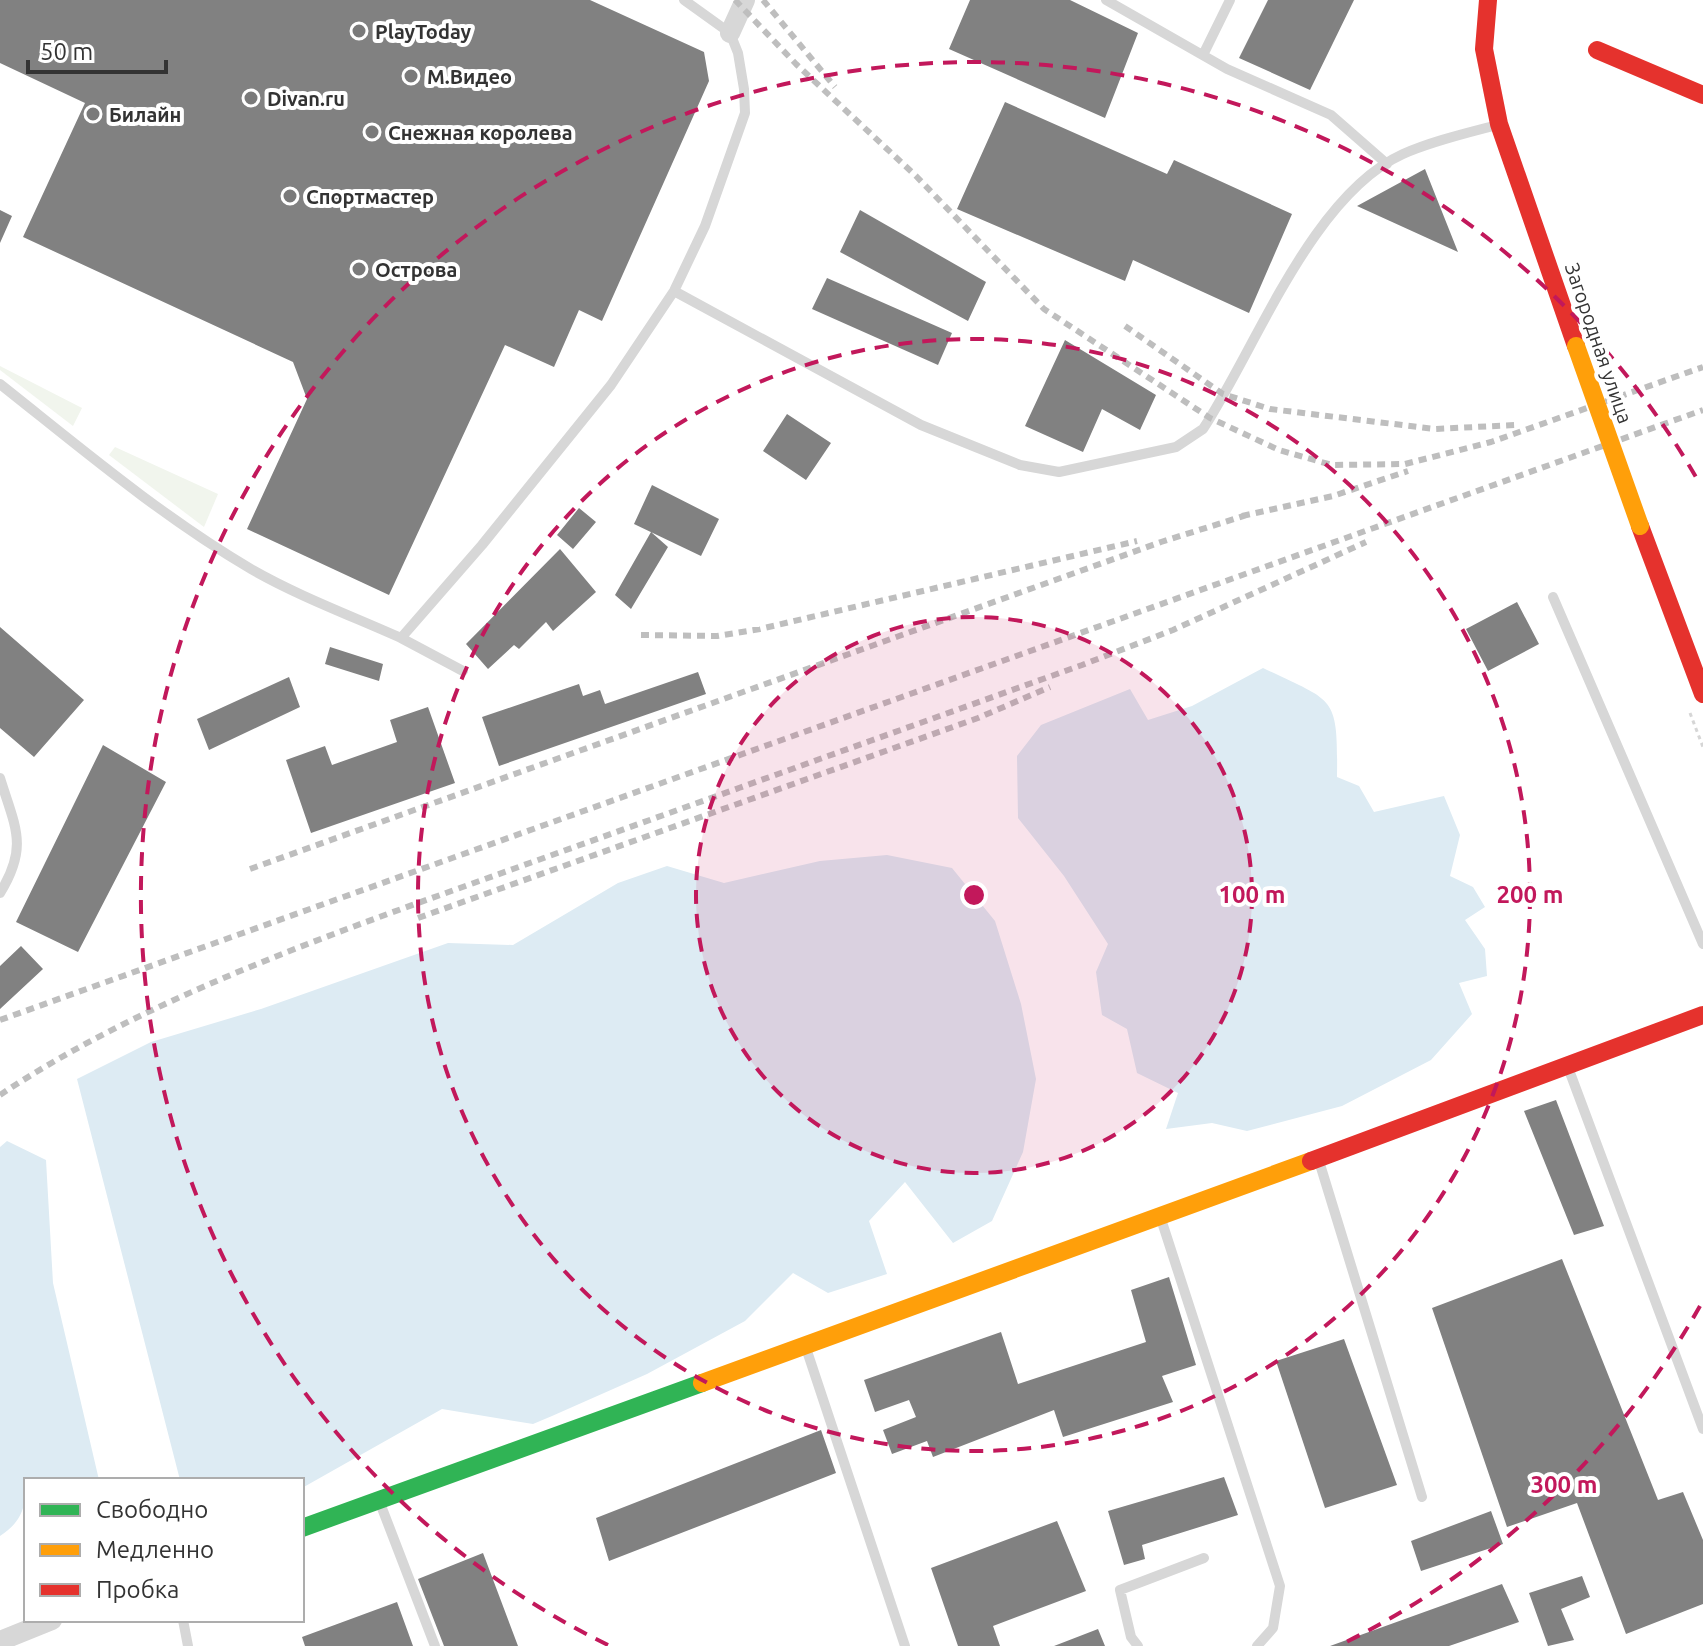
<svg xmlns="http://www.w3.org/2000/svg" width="1703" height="1646" viewBox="0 0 1703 1646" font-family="Ubuntu,sans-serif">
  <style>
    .green { fill: #f1f5ed }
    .water { fill: #ddebf3 }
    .building { fill: #818181 }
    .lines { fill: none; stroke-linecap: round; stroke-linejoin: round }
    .path { stroke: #d6d6d6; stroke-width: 3; stroke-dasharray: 4 4; stroke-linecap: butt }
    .lane { stroke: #d7d7d7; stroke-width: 10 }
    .street { stroke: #d7d7d7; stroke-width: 20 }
    .fast { stroke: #30b455; stroke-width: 18 }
    .slow { stroke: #ff9f0a; stroke-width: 18 }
    .jam { stroke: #e5322d; stroke-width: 18 }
    .rail { stroke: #bebebe; stroke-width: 6; stroke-dasharray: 8 6; stroke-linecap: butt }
    .slow-bridge { stroke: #ff9f0a; stroke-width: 18 }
    .ring { fill: none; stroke: #c2185b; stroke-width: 4; stroke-dasharray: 14 10 }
    .poi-dot { fill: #7a7a7a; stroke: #fff; stroke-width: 3 }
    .labels { text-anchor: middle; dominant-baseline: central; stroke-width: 8; stroke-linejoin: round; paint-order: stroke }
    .poi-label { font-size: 20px; font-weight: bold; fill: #333; stroke: #fff; text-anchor: start }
    .street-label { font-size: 20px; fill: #333; stroke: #fff }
    .centre { fill: #c2185b; stroke: #fff; stroke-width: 4 }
    .ring-label { font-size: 24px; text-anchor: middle; font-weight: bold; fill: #c2185b; stroke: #fff; stroke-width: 8; stroke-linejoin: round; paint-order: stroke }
  </style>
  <rect width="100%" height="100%" fill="#fff"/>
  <!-- green -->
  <path class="green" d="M0,366L82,408L73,426L0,370Z
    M115,447L218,494L204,527L109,455Z"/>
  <!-- water -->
  <path class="water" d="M1263,668C1335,703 1338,694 1337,777L1359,786L1374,812L1444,796L1460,835L1450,876L1473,887L1485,907L1465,920L1485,949L1487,976L1459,983L1472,1014L1431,1060L1342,1106L1247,1131L1212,1123L1166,1129L1178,1093L1137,1073L1127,1029L1102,1015L1096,972L1108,944L1064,876L1018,818L1017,756L1041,725L1130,689L1148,720L1192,706Z
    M887,855L952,868L995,921L1021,1004L1036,1079L1023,1152L992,1221L953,1243L905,1182L869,1221L887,1274L828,1293L793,1273L745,1321L647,1374L552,1416L533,1424L442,1409L302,1488V1480H180L77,1079L151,1042L261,1009L448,943L513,945L618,883L667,866L724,883L820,861Z
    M7,1141L46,1160L53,1283L99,1480H26C26,1506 23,1521 0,1536V1147Z"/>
  <!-- building -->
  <path class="building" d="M0,0H590L704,52L709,81L602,321L579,310L554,367L505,345L389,595L247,529L307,399L293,362L23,237L85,103L0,63Z
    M970,0H1070L1138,33L1105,118L949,49Z
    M1268,0H1354L1310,90L1239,58Z
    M1005,102L1167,174L1174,160L1292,214L1249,313L1133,260L1125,281L957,209Z
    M1425,169L1458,252L1357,206Z
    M0,210L12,216L0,243Z
    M860,210L986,282L968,321L840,252Z
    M827,278L952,333L938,365L812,309Z
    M1065,340L1156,395L1140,430L1102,409L1083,452L1025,426Z
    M787,414L831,443L806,480L763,451Z
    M652,485L719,519L701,556L634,524Z
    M579,508L596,522L573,549L557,535Z
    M651,532L668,547L631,609L615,595Z
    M560,549L596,592L553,631L546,622L519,649L514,645L488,669L466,644Z
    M1517,602L1539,644L1488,671L1466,629Z
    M0,627L84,700L34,757L0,728Z
    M330,647L383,664L379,681L325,664Z
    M698,672L706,694L499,766L482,717L579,684L583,696L600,690L605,704Z
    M289,677L300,707L209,750L197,719Z
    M428,707L455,783L311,833L286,760L325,746L332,765L397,742L390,720Z
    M103,745L166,782L78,952L16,922Z
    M21,946L43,969L0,1009V966Z
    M1556,1100L1604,1226L1574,1235L1524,1111Z
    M1562,1259L1658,1500L1683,1492L1703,1540V1604L1626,1634L1577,1503L1507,1527L1432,1308Z
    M1169,1277L1196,1365L1162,1376L1173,1402L1063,1437L1054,1410L933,1457L927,1441L892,1454L883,1430L916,1417L909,1400L875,1412L864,1380L1001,1332L1018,1384L1146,1342L1131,1290Z
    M1344,1339L1397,1485L1325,1508L1276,1361Z
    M821,1430L836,1473L609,1561L596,1518Z
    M1224,1477L1238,1515L1142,1545L1145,1559L1124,1565L1108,1511Z
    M1491,1511L1503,1544L1421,1571L1411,1541Z
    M1057,1521L1086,1591L993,1626L1000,1646H958L931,1568Z
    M483,1553L518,1646H444L418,1579Z
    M1582,1576L1590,1597L1561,1609L1574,1640L1548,1646L1529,1593Z
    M1502,1584L1519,1622L1449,1646H1330Z
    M397,1602L413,1646H305L302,1637Z
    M1098,1629L1105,1646H1054Z"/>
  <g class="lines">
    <!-- path -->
    <path class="path" d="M1690,713L1703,747"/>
    <!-- lane -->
    <path class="lane" d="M1106,0L1227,69L1331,115L1387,164
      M1203,55L1230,0
      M674,291L921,425L1020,465L1059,472L1176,447L1203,429C1256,348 1312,195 1403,154C1432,141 1467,133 1497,125
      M0,384C82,449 161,516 251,569C298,596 352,616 401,638L482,545L611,385L674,291L705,226L745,113L744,89L738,53L730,33L684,0
      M1553,597L1703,944
      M401,638L463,671
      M0,778C15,827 29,846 0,893
      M1569,1070L1703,1429
      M1319,1161L1422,1497
      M1161,1219L1280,1586L1273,1628L1257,1646
      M806,1348L905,1646
      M380,1503L435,1646
      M183,1620L188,1646
      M1138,1646L1131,1637L1120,1590L1204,1558"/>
    <!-- street -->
    <path class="street" d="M730,33L745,0
      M0,1641L52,1620"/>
    <!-- fast -->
    <path class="fast" d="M302,1528L702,1383"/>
    <!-- slow -->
    <path class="slow" d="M702,1383L1311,1161"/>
    <!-- jam -->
    <path class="jam" d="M1488,0L1484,49L1499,124L1576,346
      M1597,50L1703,95
      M1640,526L1703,694
      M1311,1161L1703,1015"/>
    <!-- rail -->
    <path class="rail" d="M735,0L796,64L916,176L1044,309L1210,418L1279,450L1332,465L1405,464L1491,442L1703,367
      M763,0L835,87
      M1125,326L1223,394L1270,409L1435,429L1515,425
      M1242,516L1333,496L1408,471
      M641,635L717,636L760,629L1137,541
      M250,869L1161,542L1250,514
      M418,918L978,718L1050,687
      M0,1020L1703,410
      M0,1095C150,995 343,930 513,869C703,801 892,733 1082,665L1173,630L1366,542"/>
    <!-- slow-bridge -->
    <path class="slow-bridge" d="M1576,346L1640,526"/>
  </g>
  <!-- distance rings -->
  <circle cx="974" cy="895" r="278" fill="#c2185b" fill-opacity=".12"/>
  <g class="ring">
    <circle cx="974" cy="895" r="278"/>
    <circle cx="974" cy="895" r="556"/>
    <path d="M1700 1306A834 834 0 0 1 1340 1645M608 1645A834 834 0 1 1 1700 484"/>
  </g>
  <!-- markers -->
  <g class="poi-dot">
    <circle cx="359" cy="31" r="8"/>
    <circle cx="411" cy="76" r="8"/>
    <circle cx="251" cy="98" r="8"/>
    <circle cx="93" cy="114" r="8"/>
    <circle cx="372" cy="132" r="8"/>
    <circle cx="290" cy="196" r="8"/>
    <circle cx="359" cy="269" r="8"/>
  </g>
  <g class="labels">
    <!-- poi labels -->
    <g class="poi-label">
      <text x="375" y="31">PlayToday</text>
      <text x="427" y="76">М.Видео</text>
      <text x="267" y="98">Divan.ru</text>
      <text x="109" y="114">Билайн</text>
      <text x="388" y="132">Снежная королева</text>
      <text x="306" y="196">Спортмастер</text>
      <text x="375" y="269">Острова</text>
    </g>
    <!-- street labels -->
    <g class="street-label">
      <text transform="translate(1599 343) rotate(71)">Загородная улица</text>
    </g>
  </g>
  <circle cx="974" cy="895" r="12" class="centre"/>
  <g class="ring-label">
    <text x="1252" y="903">100 m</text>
    <text x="1530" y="903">200 m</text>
    <text x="1564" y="1493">300 m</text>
  </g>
  <!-- legend -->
  <rect x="24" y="1478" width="280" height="144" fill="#ffffff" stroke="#adadad" stroke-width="2"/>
  <rect x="40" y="1504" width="40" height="12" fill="#30b455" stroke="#adadad" stroke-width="2"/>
  <text x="96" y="1518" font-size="24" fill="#333333">Свободно</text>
  <rect x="40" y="1544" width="40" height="12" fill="#ff9f0a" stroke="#adadad" stroke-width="2"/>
  <text x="96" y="1558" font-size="24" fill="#333333">Медленно</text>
  <rect x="40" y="1584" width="40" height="12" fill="#e5322d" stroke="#adadad" stroke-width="2"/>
  <text x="96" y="1598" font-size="24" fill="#333333">Пробка</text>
  <!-- scale -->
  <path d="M28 60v12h138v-12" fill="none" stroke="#333333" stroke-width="4"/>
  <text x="40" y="60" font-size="24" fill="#333333" stroke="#ffffff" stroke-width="6" paint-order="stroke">50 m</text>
</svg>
